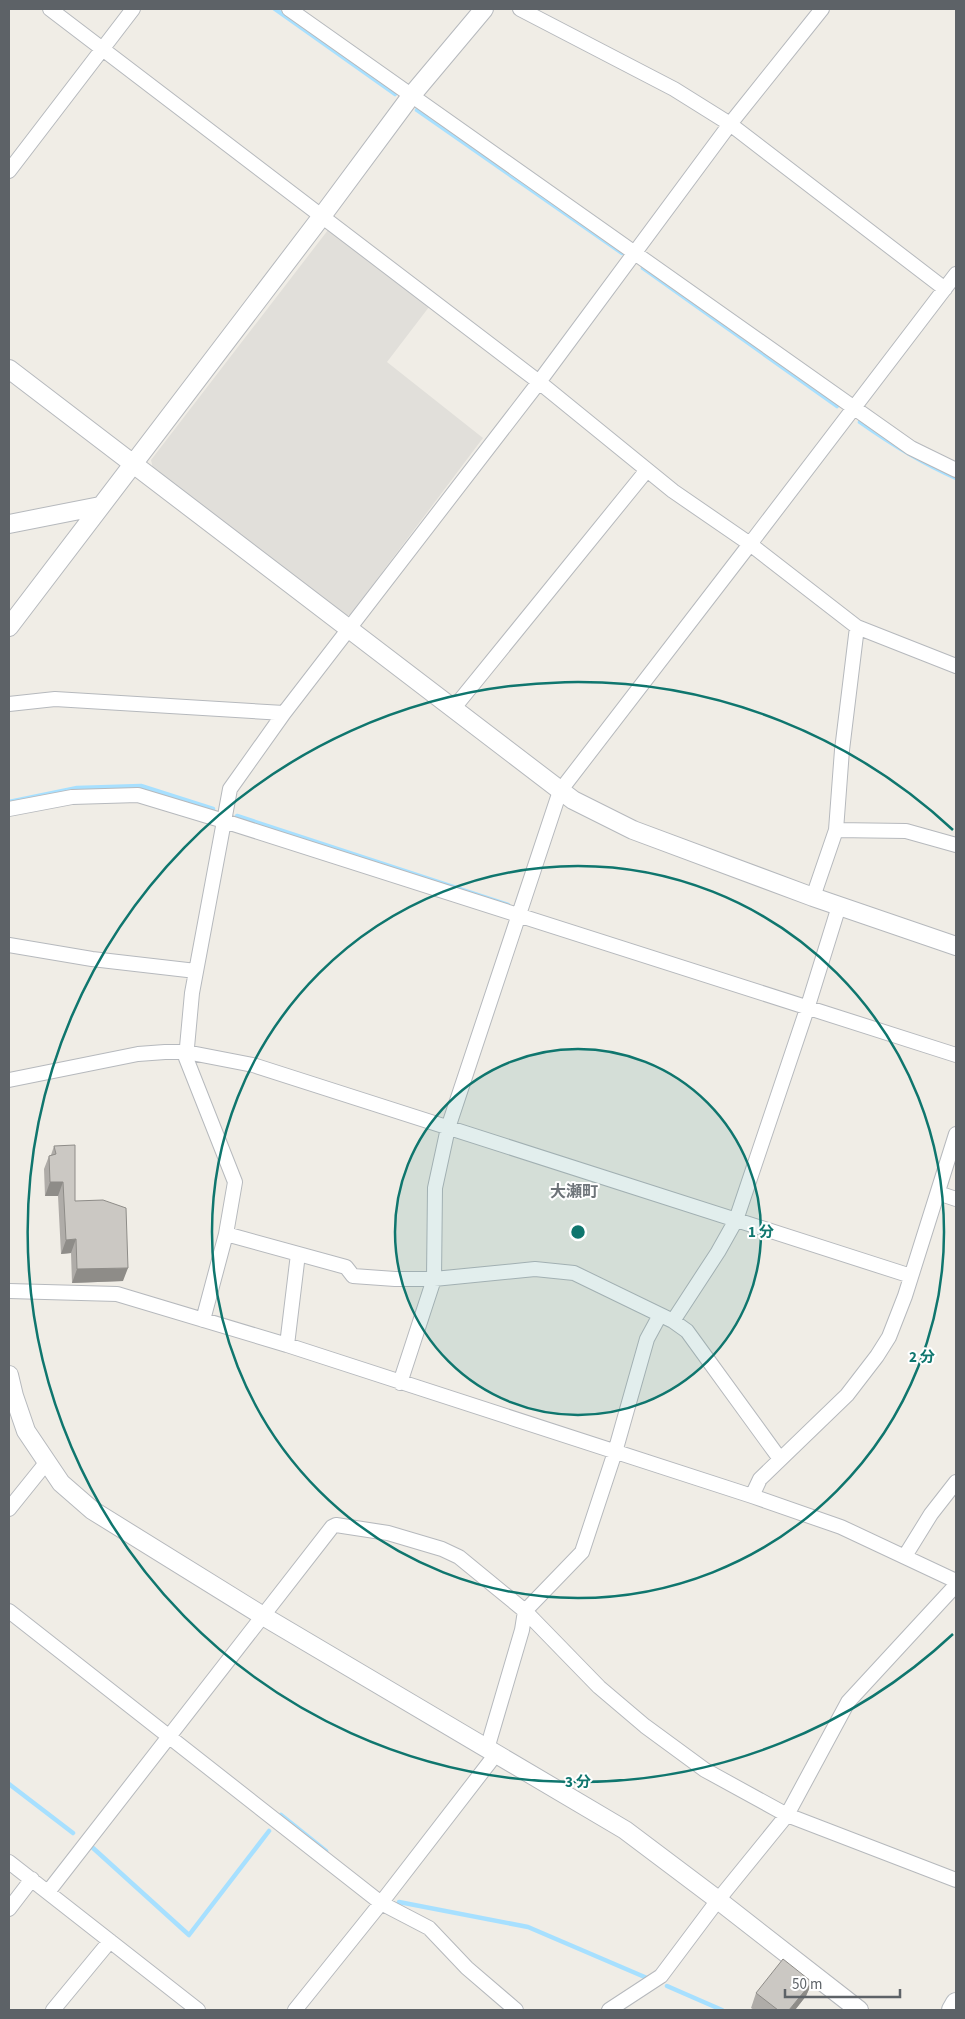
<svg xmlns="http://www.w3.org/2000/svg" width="965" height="2019" viewBox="0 0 965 2019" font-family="'Source Sans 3','Noto Sans JP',sans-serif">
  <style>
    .industrial { fill: #e1dfda }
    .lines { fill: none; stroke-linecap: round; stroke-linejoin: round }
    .stream { stroke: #a7e0ff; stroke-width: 4.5 }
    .minor-casing { stroke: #b6b9bd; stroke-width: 16 }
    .tertiary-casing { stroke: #b6b9bd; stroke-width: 20 }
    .secondary-casing { stroke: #b7bbc0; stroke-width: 22 }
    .minor { stroke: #fff; stroke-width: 14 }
    .tertiary { stroke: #fff; stroke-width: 18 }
    .secondary { stroke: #fff; stroke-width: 20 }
    .wall { fill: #afaca8 }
    .shaded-wall { fill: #8e8c88 }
    .building { fill: #cbc8c3; stroke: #8e8c88 }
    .ring { fill: none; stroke: #0f766e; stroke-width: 2.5 }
    .labels { text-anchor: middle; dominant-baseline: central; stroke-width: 4; stroke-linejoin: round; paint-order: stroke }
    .neighbourhood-label { font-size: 16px; font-weight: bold; fill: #6e7479; stroke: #fff }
    .centre { fill: #0f766e; stroke: #fff; stroke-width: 2.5 }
    .ring-label { font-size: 15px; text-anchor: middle; font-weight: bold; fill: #0f766e; stroke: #fff; stroke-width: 4; stroke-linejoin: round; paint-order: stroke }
  </style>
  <rect width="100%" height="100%" fill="#f0ede6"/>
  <!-- industrial -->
  <path class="industrial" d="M328,230L429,307L387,362L483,438L350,615L344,616L153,469L151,460Z"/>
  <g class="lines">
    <!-- stream -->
    <path class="stream" d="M275,9L395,94
      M417,110L622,253
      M643,268L837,406
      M860,422C891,444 922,463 956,478
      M9,802L77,788L141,786L213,809
      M237,816L508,905
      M9,1784L73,1833
      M281,1815L326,1851
      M93,1848L189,1935L269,1831
      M399,1902L528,1927L647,1978
      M667,1986L722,2010"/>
    <!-- minor casing -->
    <g class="minor-casing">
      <path id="minor" d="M50,9L539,382L673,491L750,544L560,791L448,1128L435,1188L434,1279L400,1383
        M289,9L911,448L956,470
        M822,9L730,124L945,289
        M9,171L133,9
        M956,274L750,544L857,627L956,666
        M9,704L55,699L284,713
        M453,709L647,470
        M9,809L72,797L138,795L224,821L956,1055
        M836,830L906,831L956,845
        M813,897L836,830L842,750L857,627
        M9,945L92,959L196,971
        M9,1080L138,1054L165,1052H186L253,1065L911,1276
        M938,1193L956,1199
        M226,1234L346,1267L353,1276L395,1279H434L535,1269L574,1273L673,1321L687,1331L780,1459
        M9,1291L117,1294L287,1345L752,1496L841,1527L956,1581
        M203,1320L226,1234L235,1182L186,1058L192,993L230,789L284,713L539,382L730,124L674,89L520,9
        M673,1321L718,1252L736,1220L807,1009L839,906
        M287,1345L298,1254
        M752,1496L760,1479L847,1395L877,1356L889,1337L905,1296L956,1134
        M9,1509L46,1463
        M905,1556L931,1514L956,1482
        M956,1585L848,1702L787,1815L956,1880
        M9,1611L381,1903L429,1928L467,1968L516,2010
        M487,1749L522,1630L525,1611L582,1552L615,1452L647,1339L660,1315
        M9,1862L198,2010
        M48,1892L332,1527L336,1525L388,1533L442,1549L459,1557L525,1611L599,1687L645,1726L705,1770L787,1815L718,1900L661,1976L609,2010
        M9,1909L32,1879
        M53,2010L110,1941
        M295,2010L381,1903L496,1754"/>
    </g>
    <!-- tertiary casing -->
    <g class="tertiary-casing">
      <path id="tertiary" d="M9,369L573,800L633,830L813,897L956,946
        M9,524L100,506
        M9,627L322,216L411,96L484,9
        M9,1375L14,1396L26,1431L61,1483L92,1510L263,1616L625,1830L718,1900L859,2010"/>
    </g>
    <!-- secondary casing -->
    <g class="secondary-casing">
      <path id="secondary" d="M952,2010L956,2003"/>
    </g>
    <!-- minor -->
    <use href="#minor" class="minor"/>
    <!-- tertiary -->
    <use href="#tertiary" class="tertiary"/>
    <!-- secondary -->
    <use href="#secondary" class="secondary"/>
  </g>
  <!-- wall -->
  <path class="wall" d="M54,1146L75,1201L123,1281L72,1283L71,1253L61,1254L58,1196H45L44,1169L49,1156L51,1155Z
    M812,1982L806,1996L795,2010H754L751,2008L756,1993Z"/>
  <!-- shaded-wall -->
  <path class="shaded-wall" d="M50,1182H63L58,1196H45Z
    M76,1239L71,1253L61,1254L66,1240Z
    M128,1268L123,1281L72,1283L77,1269Z
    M812,1982L806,1996L795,2010H789Z"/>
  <!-- building -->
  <path class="building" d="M75,1145V1201L103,1200L126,1208L128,1268L77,1269L76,1239L66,1240L63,1182H50L49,1156L56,1154L54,1146Z
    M783,1959L812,1982L789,2010H778L756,1993Z"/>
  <!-- distance rings -->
  <circle cx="578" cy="1232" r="183" fill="#0f766e" fill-opacity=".12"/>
  <g class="ring">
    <circle cx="578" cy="1232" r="183"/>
    <circle cx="578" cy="1232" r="366"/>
    <path d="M953 1634A550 550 0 1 1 953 830"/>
  </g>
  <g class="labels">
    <!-- neighbourhood labels -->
    <g class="neighbourhood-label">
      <text x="574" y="1192">大瀬町</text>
    </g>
  </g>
  <circle cx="578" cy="1232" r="8" class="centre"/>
  <g class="ring-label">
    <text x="761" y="1237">1 分</text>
    <text x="922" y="1362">2 分</text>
    <text x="578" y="1787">3 分</text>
  </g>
  <!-- border -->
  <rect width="965" height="2019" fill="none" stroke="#5d6267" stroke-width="20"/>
  <!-- scale -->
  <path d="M785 1989v8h115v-8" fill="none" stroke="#5d6267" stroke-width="2.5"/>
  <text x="792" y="1989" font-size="15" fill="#5d6267" stroke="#ffffff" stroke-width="4" paint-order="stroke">50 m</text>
</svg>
